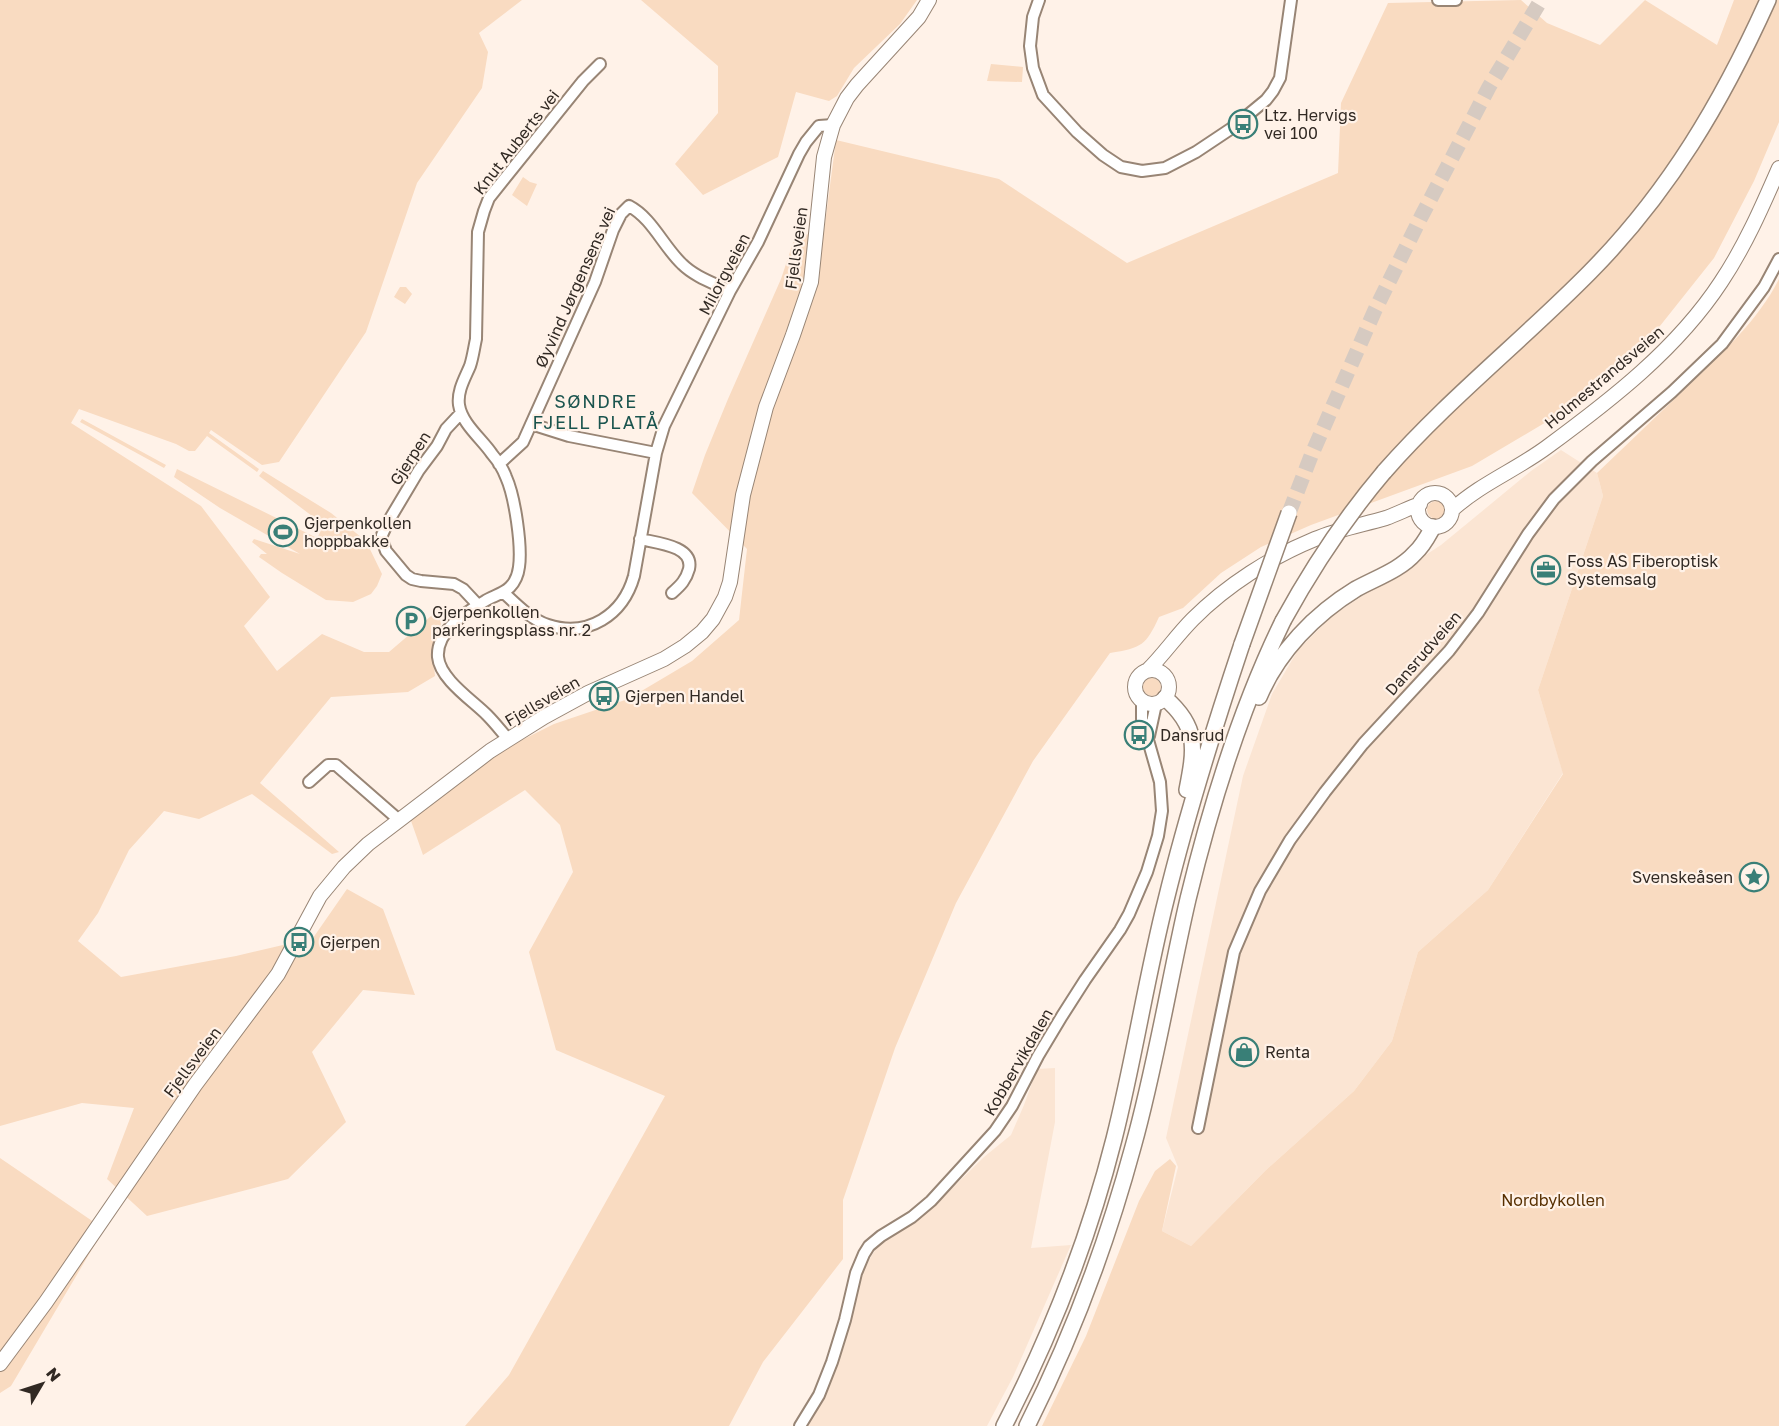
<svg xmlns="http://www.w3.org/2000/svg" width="1779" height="1426" viewBox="0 0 1779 1426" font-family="'Golos Text',sans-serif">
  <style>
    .built { fill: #fbe5d3 }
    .green { fill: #f9dbc1 }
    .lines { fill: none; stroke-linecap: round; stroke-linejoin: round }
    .highway-tunnel { stroke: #d6cac1; stroke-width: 15; stroke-dasharray: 15 8; stroke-linecap: butt }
    .minor-casing { stroke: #988575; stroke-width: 14 }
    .major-casing { stroke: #988575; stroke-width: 16 }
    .highway-casing { stroke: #988575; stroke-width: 18 }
    .minor { stroke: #fff; stroke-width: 10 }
    .major { stroke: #fff; stroke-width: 14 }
    .highway { stroke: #fff; stroke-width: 15 }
    .highway-bridge-casing { stroke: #988575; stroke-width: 18; stroke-linecap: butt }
    .highway-bridge { stroke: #fff; stroke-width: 15 }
    .labels { text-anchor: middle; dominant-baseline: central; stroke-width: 4.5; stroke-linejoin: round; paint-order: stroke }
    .poi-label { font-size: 16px; fill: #312923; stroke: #fff2e8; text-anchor: start }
    .street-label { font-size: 16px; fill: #312923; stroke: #fff2e8 }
    .park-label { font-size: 16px; fill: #572f00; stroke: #fff2e8 }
    .neighbourhood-label { font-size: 18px; letter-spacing: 1.5px; fill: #1a544e; stroke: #fff2e8 }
  </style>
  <rect width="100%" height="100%" fill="#fff2e8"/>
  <!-- built -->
  <path class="built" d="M1561,450L1597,473L1603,496L1538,690L1563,773L1488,890L1418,952L1392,1041L1354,1091L1266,1170L1191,1246L1162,1231L1178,1167L1166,1138L1243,776L1272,694L1298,650L1333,615L1441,545L1531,471Z
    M1055,1068V1122L1031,1248L1071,1245L1013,1377L987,1426H806L819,1403L858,1282L872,1255L882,1240L929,1211L984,1157L1011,1135L1024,1105L1037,1069Z"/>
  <!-- green -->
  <path class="green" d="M0,0H522L479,33L488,52L482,88L417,183L366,332L279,462L262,465L211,430L209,433L259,469L257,472L207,436L195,451H189L176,444L79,409L71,423L201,506L270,597L244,626L277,671L322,634L364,652H389L438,610L441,624L432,648L435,676L408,692L331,697L260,783L339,852L332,854L252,794L199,819L164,811L129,850L98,913L78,941L121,977L236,956L313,938L347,889L383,909L415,995L363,990L312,1052L346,1122L288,1179L147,1216L107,1179L134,1108L82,1103L0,1126Z
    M641,0H917L900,24L854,68L837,96L829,101L796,92L778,157L703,195L675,164L718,113V66Z
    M1521,0L1547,23L1600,45L1645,0L1717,45L1734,0H1779V122L1754,181L1714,258L1652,336L1563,412L1472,466L1311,525L1261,547L1221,573L1183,608L1159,617C1146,645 1142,648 1110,653L1033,761L956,903L895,1048L843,1200V1259L763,1362L729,1426H465L509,1375L665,1096L556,1050L529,952L573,872L560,825L525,790L423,855L410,818L508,747L554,724L628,699L692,661L739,620L747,549L692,493L705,455L728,399L781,279L795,237L824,231L836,140L999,179L1127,263L1338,173L1341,103L1388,3Z
    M991,64L1023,67L1022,82L987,81Z
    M523,177L530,182L537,184L527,206L512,195Z
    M1779,279V1426H1042L1086,1336L1139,1201L1155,1171L1170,1159L1176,1166L1162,1231L1191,1246L1266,1170L1354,1091L1392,1041L1418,952L1488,890L1563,774L1538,690L1603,496L1597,473C1627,444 1657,416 1687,387C1720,355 1758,321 1779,279Z
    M400,287H406L412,294L405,304L394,297Z
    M82,419L166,465L164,468L80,422Z
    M177,469L317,538L324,525L259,476L263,471L331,513L366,541L382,574L377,586L371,594L353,602L326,600L282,573L259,557L261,554H267L252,542L254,539L300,554L220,508L174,477Z
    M1427 510a9 9 0 1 1 18 0a9 9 0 1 1-18 0Z
    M1143 687a9 9 0 1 1 18 0a9 9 0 1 1-18 0Z
    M0,1158L104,1229L11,1386L0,1393Z"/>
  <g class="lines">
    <!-- highway-tunnel -->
    <path class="highway-tunnel" d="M1289,513L1311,456L1375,310L1421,217L1489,87L1541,0"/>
    <!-- minor casing -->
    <g class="minor-casing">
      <path id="minor" d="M1039,0L1033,17L1030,46L1033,68L1043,95L1077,132L1103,155L1121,167L1142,171L1165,168L1196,152L1232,128L1266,100L1273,91L1280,78L1291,0
        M1438,0H1456
        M461,413L446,429L437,446L419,470L388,522L382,535V540L386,551L406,575L412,579L421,581L454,584L463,589L478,605
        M531,424L569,436L656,453
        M499,464L523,442L595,282L613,230L621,214L629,206C652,218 663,246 682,264C695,277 714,283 730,291
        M640,539C657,543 694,546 689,569C686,580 681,585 672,593
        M503,592C516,604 530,619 548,625C588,638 623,615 634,576L656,453L664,426L730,291L758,242L799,154L806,142L819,126L833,125
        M1149,736L1156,704
        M508,739C501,731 495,723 487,715C472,700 440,679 438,657C436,631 466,612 485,601C493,596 503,594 510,587C515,582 518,575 519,567C522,546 515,497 506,477C503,469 498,461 492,454C482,439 462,424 459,405C457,391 465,378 470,366C473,357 474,348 476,339L478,232L484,211L489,198L583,81L600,64
        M309,782L328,765H336L399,820
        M1198,1128L1234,952L1260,891L1290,840L1325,792L1363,744L1449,651L1478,613L1528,534L1554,499L1592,461L1672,392L1722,344L1764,287L1779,259
        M800,1426L819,1395L832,1362L845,1320L856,1273L864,1254L869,1246L881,1236L912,1217L931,1201L995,1131L1012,1106L1038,1056L1062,1016L1085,980L1120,930L1129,914L1147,872L1158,836L1162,811L1160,782L1142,719V701"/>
    </g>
    <!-- major casing -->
    <g class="major-casing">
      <path id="major" d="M1418 510a17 17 0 1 1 34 0a17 17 0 1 1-34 0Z
        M1452,510C1480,484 1516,470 1547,447C1611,400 1677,349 1721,282C1745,246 1762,207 1779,168
        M1135 687a17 17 0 1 1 34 0a17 17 0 1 1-34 0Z
        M1148,670C1164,654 1177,635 1193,619C1227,585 1271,557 1315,539C1338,529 1362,525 1386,518C1397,514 1409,508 1420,504
        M0,1364L46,1302L195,1085L278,974L320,896L344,867L368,844L490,751L544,717L588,693L664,659L685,646L702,632L713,619L725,597L730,582L743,495L766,407L793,335L811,282L824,157L833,125L847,98L857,85L919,17L929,0"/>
    </g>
    <!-- highway casing -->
    <g class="highway-casing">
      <path id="highway" d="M1384,472C1447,400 1523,340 1590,272C1669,192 1722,102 1768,0
        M1259,697C1278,652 1315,614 1356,589C1376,578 1400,570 1415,553C1423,546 1428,536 1433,527
        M1165,698C1199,727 1195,749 1187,790
        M1004,1426C1051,1335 1089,1238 1114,1139C1134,1060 1146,979 1166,900C1187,814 1214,728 1242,644
        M1027,1426C1072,1337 1107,1243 1133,1147C1156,1065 1169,981 1188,899C1211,804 1240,709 1283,621"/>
    </g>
    <!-- minor -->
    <use href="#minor" class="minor"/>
    <!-- major -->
    <use href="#major" class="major"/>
    <!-- highway -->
    <use href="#highway" class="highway"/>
    <!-- highway-bridge casing -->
    <g class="highway-bridge-casing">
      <path id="highway-bridge" d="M1283,621C1312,568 1345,518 1384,472
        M1242,644L1289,513"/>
    </g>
    <!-- highway-bridge -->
    <use href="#highway-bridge" class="highway-bridge"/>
  </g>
  <!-- icons -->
  <defs>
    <g id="bus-ring" transform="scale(1.5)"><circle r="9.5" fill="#fff2e8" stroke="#397f77" stroke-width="1.5"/><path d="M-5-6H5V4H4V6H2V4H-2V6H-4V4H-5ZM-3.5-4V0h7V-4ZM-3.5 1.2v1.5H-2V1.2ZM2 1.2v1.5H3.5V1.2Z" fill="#397f77"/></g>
    <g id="stadium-ring" transform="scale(1.5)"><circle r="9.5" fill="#fff2e8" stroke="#397f77" stroke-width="1.5"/><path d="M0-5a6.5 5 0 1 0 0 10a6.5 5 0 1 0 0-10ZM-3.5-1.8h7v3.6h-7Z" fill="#397f77"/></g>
    <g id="office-ring" transform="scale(1.5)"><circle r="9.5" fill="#fff2e8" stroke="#397f77" stroke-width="1.5"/><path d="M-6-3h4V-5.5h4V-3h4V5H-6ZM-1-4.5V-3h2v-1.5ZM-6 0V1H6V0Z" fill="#397f77"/></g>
    <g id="parking-ring" transform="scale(1.5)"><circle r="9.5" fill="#fff2e8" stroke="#397f77" stroke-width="1.5"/><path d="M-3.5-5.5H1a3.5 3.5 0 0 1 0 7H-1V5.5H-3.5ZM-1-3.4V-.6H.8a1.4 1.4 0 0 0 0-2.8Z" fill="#397f77"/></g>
    <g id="sight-ring" transform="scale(1.5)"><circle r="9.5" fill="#fff2e8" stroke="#397f77" stroke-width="1.5"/><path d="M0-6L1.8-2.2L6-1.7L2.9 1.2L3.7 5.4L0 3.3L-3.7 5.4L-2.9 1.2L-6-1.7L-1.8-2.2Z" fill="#397f77"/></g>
    <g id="shop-ring" transform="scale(1.5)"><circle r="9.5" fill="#fff2e8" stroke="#397f77" stroke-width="1.5"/><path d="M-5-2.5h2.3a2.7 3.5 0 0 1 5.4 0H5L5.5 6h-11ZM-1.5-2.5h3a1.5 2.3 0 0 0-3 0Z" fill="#397f77"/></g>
  </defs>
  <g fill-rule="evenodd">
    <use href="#bus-ring" x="1243" y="124"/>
    <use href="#stadium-ring" x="283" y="532"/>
    <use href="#office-ring" x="1546" y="570"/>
    <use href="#parking-ring" x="411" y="621"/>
    <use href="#bus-ring" x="604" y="696"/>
    <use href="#bus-ring" x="1139" y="735"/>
    <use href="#sight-ring" x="1754" y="877"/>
    <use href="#bus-ring" x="299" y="942"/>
    <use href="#shop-ring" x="1244" y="1052"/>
  </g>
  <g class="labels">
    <!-- poi labels -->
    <g class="poi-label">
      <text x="1264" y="115">Ltz. Hervigs<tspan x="1264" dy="18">vei 100</tspan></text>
      <text x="304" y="523">Gjerpenkollen<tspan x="304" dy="18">hoppbakke</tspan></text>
      <text x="1567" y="561">Foss AS Fiberoptisk<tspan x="1567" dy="18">Systemsalg</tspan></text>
      <text x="432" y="612">Gjerpenkollen<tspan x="432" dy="18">parkeringsplass nr. 2</tspan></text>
      <text x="625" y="696">Gjerpen Handel</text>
      <text x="1160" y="735">Dansrud</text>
      <text x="1733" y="877" text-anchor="end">Svenskeåsen</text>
      <text x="320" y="942">Gjerpen</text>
      <text x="1265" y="1052">Renta</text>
    </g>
    <!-- street labels -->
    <g class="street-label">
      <text transform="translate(516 142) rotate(-52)">Knut Auberts vei</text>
      <text transform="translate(796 248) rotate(-82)">Fjellsveien</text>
      <text transform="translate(724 274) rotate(-62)">Milorgveien</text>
      <text transform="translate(575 287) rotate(-66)">Øyvind Jørgensens vei</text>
      <text transform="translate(1604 377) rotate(-40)">Holmestrandsveien</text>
      <text transform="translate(410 458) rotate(-57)">Gjerpen</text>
      <text transform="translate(1423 653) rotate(-49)">Dansrudveien</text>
      <text transform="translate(542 701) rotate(-30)">Fjellsveien</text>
      <text transform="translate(192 1062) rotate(-53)">Fjellsveien</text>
      <text transform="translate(1018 1062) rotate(-60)">Kobbervikdalen</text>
    </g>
    <!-- park labels -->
    <g class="park-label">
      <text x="1553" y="1200">Nordbykollen</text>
    </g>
    <!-- neighbourhood labels -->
    <g class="neighbourhood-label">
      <text x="596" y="401">SØNDRE<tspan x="596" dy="21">FJELL PLATÅ</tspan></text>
    </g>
  </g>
  <!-- north arrow -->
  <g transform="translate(42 1384) rotate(51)" stroke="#fff2e8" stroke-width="4.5" paint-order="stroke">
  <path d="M0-4.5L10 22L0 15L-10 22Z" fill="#312923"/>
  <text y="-9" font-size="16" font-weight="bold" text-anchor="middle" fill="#312923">N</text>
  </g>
</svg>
